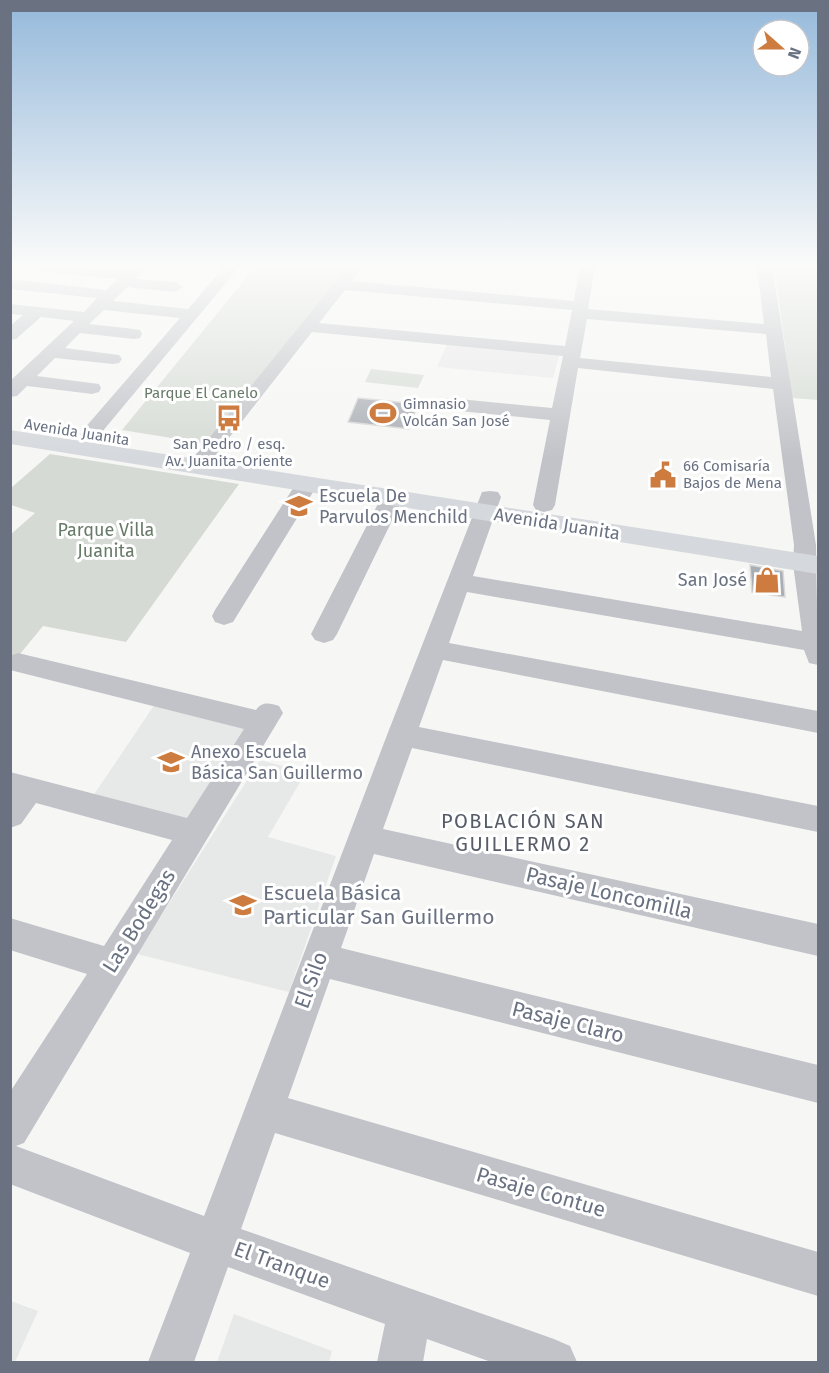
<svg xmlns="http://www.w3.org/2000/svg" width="829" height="1373" viewBox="0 0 829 1373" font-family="'Fira Sans',sans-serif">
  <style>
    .built { fill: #e7e8e8 }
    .green { fill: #d5dbd4 }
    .building { fill: #a9adb4; stroke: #d8d8d7; stroke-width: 1.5 }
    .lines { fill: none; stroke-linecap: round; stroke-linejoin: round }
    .minor { fill: #c1c3c8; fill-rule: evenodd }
    .major { fill: #d5d8dc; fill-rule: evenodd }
    .labels { text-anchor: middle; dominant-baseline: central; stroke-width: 6; stroke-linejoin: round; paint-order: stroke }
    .far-park-label { font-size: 15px; fill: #687a68; stroke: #fff }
    .far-poi-label { font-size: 15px; fill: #6a7282; stroke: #fff; text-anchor: start }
    .far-street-label { font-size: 15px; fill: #6a7282; stroke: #fff }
    .poi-label { font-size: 18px; fill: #6a7282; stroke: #fff; text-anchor: start }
    .street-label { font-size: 18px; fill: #6a7282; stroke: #fff }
    .park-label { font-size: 18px; fill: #687a68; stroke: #fff }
    .neighbourhood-label { font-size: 20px; letter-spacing: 1.5px; fill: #575d68; stroke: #fff }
    .near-poi-label { font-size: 21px; fill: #6a7282; stroke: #fff; text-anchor: start }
    .near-street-label { font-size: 21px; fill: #6a7282; stroke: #fff }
  </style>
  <rect width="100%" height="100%" fill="#f6f7f4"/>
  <!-- built -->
  <path class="built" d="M447,344L560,353L553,378L437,367Z
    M155,704L247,728L189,820L93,796Z
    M260,760L306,772L268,837L336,856L289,992L137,954Z
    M11,1301L38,1311L15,1362H11Z
    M234,1314L332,1351L329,1362H217Z"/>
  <!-- green -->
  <path class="green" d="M256,266H348L208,444L122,430Z
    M774,266H818V400L792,398Z
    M371,369L424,375L418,388L365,382Z
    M50,454L239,484L126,642L43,626L11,665L10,535L35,513L11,505V488Z"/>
  <!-- building -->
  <path class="building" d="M358,398L418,404L409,429L348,422Z
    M750,565L783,571L785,597L752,592Z"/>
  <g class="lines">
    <!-- minor -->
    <path class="minor" d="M32,266H84L126,271L131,266H147L136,279L175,282L183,287L175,292L127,287L113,301L188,309L225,266H240L97,438H83L80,434L83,430L180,318L104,310L89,324L134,329L140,330L142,334L140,338L134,339L80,333L65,348L119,355L122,359L119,363L113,364L55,358L37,376L99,384L101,388L99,392L92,394L27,386L17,396L10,397V381L74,321L41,317L16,339L10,340V326L23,315L10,314V304L84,312L97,298L10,289V279L106,290L118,279L39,271Z
      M348,266H363L352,281L574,301L580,266H595L588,309L764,324L757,266H772L816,545L818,665L809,663L804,650L467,592L449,643L818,711V733L443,660L419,727L818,806V832L412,748L383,829L818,924V956L374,854L341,948L818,1065V1103L330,979L288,1098L818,1252V1296L275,1133L241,1229L554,1339L570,1346L577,1362H491L427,1339L423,1362H377L385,1324L228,1267L194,1362H148L190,1253L10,1184V1092L87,974L10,950V918L104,946L172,840L36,803L21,824L10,828V772L187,818L244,729L10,670V656L18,653L256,710C262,701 270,703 279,706L283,713L24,1143L16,1146L204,1216L387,735L482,492L490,491L498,492L501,497L473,576L802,631L793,564L794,545L773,389L578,368L555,505L552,510L544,512L536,510L533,505L550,420L449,410L442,408L440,404L442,400L449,398L552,408L563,356L312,332L203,471L196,473L189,471L186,467L189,463ZM345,290L572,310L565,346L319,323ZM587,319L766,334L771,377L580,358Z
      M307,478L315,479L318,484L233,622L224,625L215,622L212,616L215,610L299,479Z
      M392,492L400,493L403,498L337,634L333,640L324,643L315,640L311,634L381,498L384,493Z"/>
    <!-- major -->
    <path class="major" d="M10,430L818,556V574L10,444Z"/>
  </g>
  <!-- sky -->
  <linearGradient id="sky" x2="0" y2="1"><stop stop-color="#95b9db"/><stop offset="0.58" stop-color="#fbfbfa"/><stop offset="1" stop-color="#fbfbfa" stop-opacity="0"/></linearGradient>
  <rect width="829" height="459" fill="url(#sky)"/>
  <!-- icons -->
  <defs>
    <g id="stadium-bare" transform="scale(2.07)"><path d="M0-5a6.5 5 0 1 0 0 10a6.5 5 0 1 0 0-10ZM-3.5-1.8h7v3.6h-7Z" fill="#cd7b3e" stroke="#fff" stroke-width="2.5" paint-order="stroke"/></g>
    <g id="bus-bare" transform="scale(2.07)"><path d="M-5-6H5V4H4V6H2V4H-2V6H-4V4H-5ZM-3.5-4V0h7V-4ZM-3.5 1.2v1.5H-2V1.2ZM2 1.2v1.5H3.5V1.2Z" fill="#cd7b3e" stroke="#fff" stroke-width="2.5" paint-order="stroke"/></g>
    <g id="civic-bare" transform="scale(2.07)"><path d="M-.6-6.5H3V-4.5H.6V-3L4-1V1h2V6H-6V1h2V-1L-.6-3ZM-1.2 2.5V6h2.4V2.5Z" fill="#cd7b3e" stroke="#fff" stroke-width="2.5" paint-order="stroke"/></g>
    <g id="school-bare" transform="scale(2.07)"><path d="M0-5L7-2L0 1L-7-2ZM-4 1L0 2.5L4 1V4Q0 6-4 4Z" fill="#cd7b3e" stroke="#fff" stroke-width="2.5" paint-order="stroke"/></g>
    <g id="shop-bare" transform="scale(2.07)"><path d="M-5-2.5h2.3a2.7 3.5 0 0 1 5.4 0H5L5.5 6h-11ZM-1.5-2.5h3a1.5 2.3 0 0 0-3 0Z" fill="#cd7b3e" stroke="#fff" stroke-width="2.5" paint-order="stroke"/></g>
  </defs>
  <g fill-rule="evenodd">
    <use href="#stadium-bare" x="383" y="413"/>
    <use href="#bus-bare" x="229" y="418"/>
    <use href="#civic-bare" x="663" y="475"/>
    <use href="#school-bare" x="299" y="506"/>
    <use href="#shop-bare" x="767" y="580"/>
    <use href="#school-bare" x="171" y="762"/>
    <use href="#school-bare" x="243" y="905"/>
  </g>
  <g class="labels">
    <!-- far-park labels -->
    <g class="far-park-label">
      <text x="201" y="393">Parque El Canelo</text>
    </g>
    <!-- far-poi labels -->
    <g class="far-poi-label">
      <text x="403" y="404">Gimnasio<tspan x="403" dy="17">Volcán San José</tspan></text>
      <text x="229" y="444" text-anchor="middle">San Pedro / esq.<tspan x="229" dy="17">Av. Juanita-Oriente</tspan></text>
      <text x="683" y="466">66 Comisaría<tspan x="683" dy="17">Bajos de Mena</tspan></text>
    </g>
    <!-- far-street labels -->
    <g class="far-street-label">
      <text transform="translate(77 432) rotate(9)">Avenida Juanita</text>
    </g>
    <!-- poi labels -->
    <g class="poi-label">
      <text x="319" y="496">Escuela De<tspan x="319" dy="21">Parvulos Menchild</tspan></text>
      <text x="747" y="580" text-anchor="end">San José</text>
      <text x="191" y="752">Anexo Escuela<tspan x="191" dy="21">Básica San Guillermo</tspan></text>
    </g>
    <!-- street labels -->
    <g class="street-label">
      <text transform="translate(557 524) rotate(9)">Avenida Juanita</text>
    </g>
    <!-- park labels -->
    <g class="park-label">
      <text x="106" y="530">Parque Villa<tspan x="106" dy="21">Juanita</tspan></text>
    </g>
    <!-- neighbourhood labels -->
    <g class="neighbourhood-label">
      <text x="523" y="821">POBLACIÓN SAN<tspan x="523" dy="23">GUILLERMO 2</tspan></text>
    </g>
    <!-- near-poi labels -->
    <g class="near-poi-label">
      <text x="263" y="893">Escuela Básica<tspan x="263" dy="24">Particular San Guillermo</tspan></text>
    </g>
    <!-- near-street labels -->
    <g class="near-street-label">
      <text transform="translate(609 893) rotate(13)">Pasaje Loncomilla</text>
      <text transform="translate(139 921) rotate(-58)">Las Bodegas</text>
      <text transform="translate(311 980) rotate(-70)">El Silo</text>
      <text transform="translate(568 1022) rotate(14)">Pasaje Claro</text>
      <text transform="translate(541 1192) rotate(16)">Pasaje Contue</text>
      <text transform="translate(282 1265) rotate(20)">El Tranque</text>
    </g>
  </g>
  <!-- border -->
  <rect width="829" height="1373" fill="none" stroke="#6a7282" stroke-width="24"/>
  <!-- north arrow -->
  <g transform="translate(781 48) rotate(111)"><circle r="28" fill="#ffffff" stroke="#c3c7cd" stroke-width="1.5"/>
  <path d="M0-4.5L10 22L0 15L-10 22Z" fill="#cd7b3e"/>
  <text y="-9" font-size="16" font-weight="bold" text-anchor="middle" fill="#6a7282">N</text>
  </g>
</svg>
